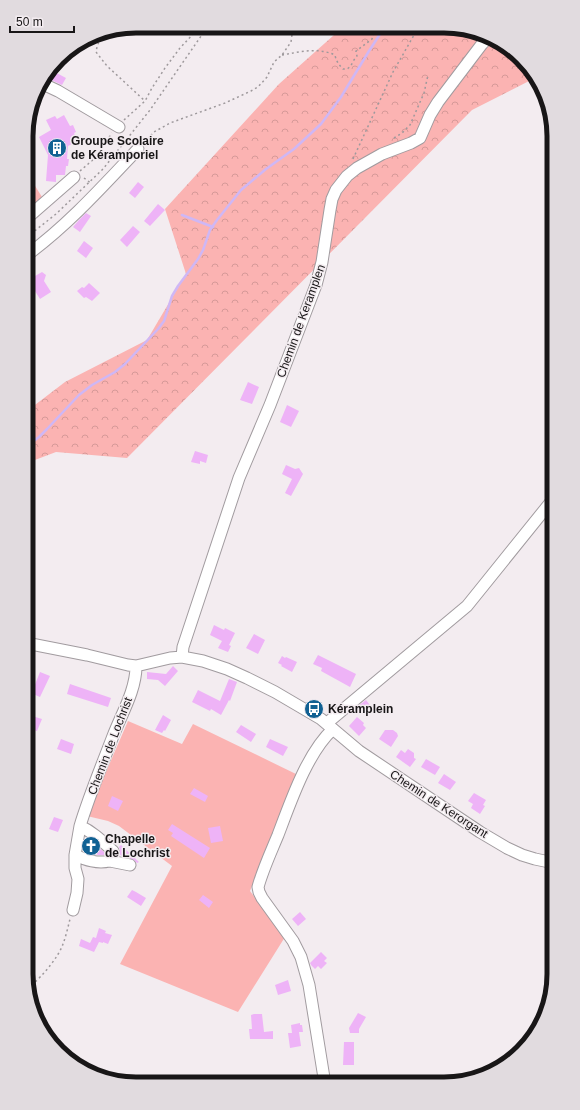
<svg xmlns="http://www.w3.org/2000/svg" width="580" height="1110" viewBox="0 0 580 1110" font-family="Helvetica,sans-serif">
  <style>
    .forest { fill: url(#forest-crowns) }
    .green { fill: #fbb3b2 }
    .lines { fill: none; stroke-linecap: round; stroke-linejoin: round }
    .stream { stroke: #cfb7f5; stroke-width: 2.5 }
    .building { fill: #eeb3f7 }
    .minor-casing { stroke: #a19b9f; stroke-width: 13 }
    .path { stroke: #9e999c; stroke-width: 1.5; stroke-dasharray: 2 3; stroke-linecap: butt }
    .minor { stroke: #fff; stroke-width: 11 }
    .labels { text-anchor: middle; dominant-baseline: central; stroke-width: 3; stroke-linejoin: round; paint-order: stroke }
    .poi-label { font-size: 12px; font-weight: bold; fill: #181617; stroke: #f3ecf0; text-anchor: start }
    .street-label { font-size: 12px; fill: #181617; stroke: #f3ecf0 }
    .rim { fill: none; stroke: #181617; stroke-width: 5 }
  </style>
  <defs>
    <pattern id="forest-crowns" width="20" height="18" patternUnits="userSpaceOnUse"><rect width="20" height="18" fill="#fbb3b2"/><path d="M2 6a3 3 0 1 1 6 0M12 15a3 3 0 1 1 6 0" fill="none" stroke="#d69998"/></pattern>
  </defs>
  <rect width="100%" height="100%" fill="#f3ecf0"/>
  <!-- forest -->
  <path class="forest" d="M343,27L465,28L516,53L533,79L472,110L127,458L56,452L27,463V411L65,382L147,340L186,274L165,209L279,84Z"/>
  <!-- green -->
  <path class="green" d="M32,181L42,197L27,210V185Z
    M128,721L182,744L193,724L296,774L250,891L285,937L238,1012L120,964L172,866L119,826L108,821L87,816Z"/>
  <g class="lines">
    <!-- stream -->
    <path class="stream" d="M182,215L213,227
      M27,446L39,437L47,429L79,395L92,385L115,372L125,364L158,329L164,321L172,296L178,286L198,259L203,250L210,230L217,220L241,190L266,169L294,149L321,124L341,97L369,51L384,28
      M549,847L554,836"/>
  </g>
  <!-- building -->
  <path class="building" d="M51,70L66,78L62,85L45,77Z
    M64,115L70,126L73,125L76,132L74,133L78,141L68,146L67,159H69L68,166H66L65,175H56V182L46,181L48,155L39,137L51,130L46,120L55,116L57,119Z
    M138,182L144,187L135,198L129,193Z
    M158,204L165,210L150,226L144,221Z
    M86,213L91,216L80,232L73,227L79,220Z
    M133,226L140,232L127,247L120,240Z
    M84,241L93,248L86,258L77,251Z
    M42,272L46,275L44,281L51,292L40,299L28,280Z
    M89,283L100,293L92,301L86,297L84,298L77,291L82,287L84,288Z
    M248,382L259,387L252,404L240,400Z
    M287,405L299,411L291,427L280,422Z
    M195,451L208,455L206,463L200,461V464L191,462Z
    M286,465L295,469L299,468L303,474L291,496L285,493L292,479L282,474Z
    M214,625L224,630L225,628L235,633L229,645L231,646L228,652L218,648L222,641L210,635Z
    M254,634L265,640L258,654L246,648Z
    M318,655L356,674L350,687L321,671L322,668L313,664Z
    M282,656L285,658L286,657L297,662L292,672L281,666L282,665L278,663Z
    M173,666L178,671L165,686L158,680L147,679V672L166,674Z
    M40,672L50,676L40,697L33,694L35,688L34,687Z
    M229,679L237,682L230,701L229,700L221,715L211,709L210,711L192,702L198,690L220,701Z
    M70,684L111,698L108,707L67,694Z
    M366,700L370,705L362,712L357,707Z
    M163,715L171,720L165,731L164,730L162,733L155,730Z
    M32,716L42,719L37,731L28,728Z
    M357,717L364,723L363,725L366,728L359,736L349,726Z
    M241,725L256,734L251,742L236,732Z
    M385,730H393L397,733L398,736L391,747L379,739Z
    M61,739L74,744L71,754L57,749Z
    M270,739L288,747L283,756L266,747Z
    M408,749L414,753V758L416,759L410,767L396,757L401,750L405,753Z
    M426,759L440,767L435,775L421,767Z
    M444,774L456,782L450,790L438,783Z
    M194,788L208,796L205,802L190,794Z
    M474,793L486,800L483,805L485,806L480,814L471,808L473,804L468,801Z
    M112,796L123,801L118,811L108,806Z
    M26,801L34,804L27,821H26Z
    M54,817L63,820L58,832L49,829Z
    M172,824L210,848L204,858L171,836L173,833L168,830Z
    M220,826L223,841L211,843L208,828Z
    M85,840L89,841L90,840L105,853V855H98L93,853V854L83,851Z
    M121,845L139,862L137,863L134,860L122,856L119,854L120,850L119,847Z
    M132,890L136,892L146,898L141,906L127,897Z
    M203,895L213,902L209,908L199,900Z
    M300,912L306,919L298,926L292,919Z
    M99,928L106,931L105,933L112,935L108,944L103,942V943L99,942L94,952L79,946L81,939L90,943L93,937L96,938Z
    M321,952L327,958L324,961L327,963L321,969L318,966L315,969L311,965L310,963Z
    M288,980L291,991L278,995L275,985Z
    M358,1013L366,1017L359,1029V1033H350L349,1028Z
    M254,1014H262L264,1032L273,1031V1039H250L249,1029H252L251,1015Z
    M300,1023V1025H302L303,1032H299L301,1046L290,1048L288,1033H292L291,1025Z
    M344,1042H354V1065H343Z"/>
  <g class="lines">
    <!-- minor casing -->
    <g class="minor-casing">
      <path id="minor" d="M41,83L58,91L119,127
        M27,218L74,177
        M27,255C68,225 103,186 138,149
        M26,643L87,655L128,665L136,666L170,658L182,657L203,661L227,669L247,678L275,692L321,719L359,751L480,832L507,848L522,855L535,859L554,863
        M182,657L183,647L187,635L239,478L270,405L316,285L322,262L330,210L332,199L336,190L347,176L357,168L382,154L411,143L420,138L430,115L438,102L482,44L487,39
        M327,723L467,606L554,498
        M80,826L75,855C86,860 97,864 110,861L113,851C102,841 93,832 80,826C89,796 102,765 113,736C122,713 136,690 136,666
        M110,861L130,865
        M73,910L77,893L78,879L75,868V855
        M325,1084L309,985L301,957L293,941L262,898L259,892L258,887C263,869 271,852 278,835C291,801 307,753 333,729"/>
    </g>
    <!-- path -->
    <path class="path" d="M102,33L97,47L96,52L107,66L145,101
      M282,55C300,52 317,47 335,55C336,61 339,65 343,69H347C352,66 353,60 357,56L356,53V51L372,39L373,35L377,28
      M124,120L145,101L152,88L165,68L180,48L195,32L197,26
      M394,138L402,133L410,125L424,93L428,75
      M144,143L154,132L170,123L225,103L251,91L258,87L267,77L274,62L282,55L291,42L293,27
      M353,159L393,72L418,28
      M80,171L95,158L112,133
      M84,178L92,184
      M27,237L56,214L103,169L150,110L208,26
      M32,985C43,975 58,958 63,944C66,936 68,927 70,919"/>
    <!-- minor -->
    <use href="#minor" class="minor"/>
  </g>
  <!-- icons -->
  <defs>
    <g id="building-disc" transform="scale(1)"><circle r="9.5" fill="#116193" stroke="#f3ecf0"/><path d="M-4-6H4V6H1V3H-1V6H-4ZM-2.5-4.3h1.7v1.8h-1.7ZM.8-4.3h1.7v1.8H.8ZM-2.5-1h1.7V.8h-1.7ZM.8-1h1.7V.8H.8Z" fill="#fff"/></g>
    <g id="bus-disc" transform="scale(1)"><circle r="9.5" fill="#116193" stroke="#f3ecf0"/><path d="M-5-6H5V4H4V6H2V4H-2V6H-4V4H-5ZM-3.5-4V0h7V-4ZM-3.5 1.2v1.5H-2V1.2ZM2 1.2v1.5H3.5V1.2Z" fill="#fff"/></g>
    <g id="church-disc" transform="scale(1)"><circle r="9.5" fill="#116193" stroke="#f3ecf0"/><path d="M-1.2-6h2.4v3.5h3.3v2.4h-3.3V6h-2.4V-.1h-3.3v-2.4h3.3Z" fill="#fff"/></g>
  </defs>
  <g fill-rule="evenodd">
    <use href="#building-disc" x="57" y="148"/>
    <use href="#bus-disc" x="314" y="709"/>
    <use href="#church-disc" x="91" y="846"/>
  </g>
  <g class="labels">
    <!-- poi labels -->
    <g class="poi-label">
      <text x="71" y="141">Groupe Scolaire<tspan x="71" dy="14">de Kéramporiel</tspan></text>
      <text x="328" y="709">Kéramplein</text>
      <text x="105" y="839">Chapelle<tspan x="105" dy="14">de Lochrist</tspan></text>
    </g>
    <!-- street labels -->
    <g class="street-label">
      <text transform="translate(301 321) rotate(-70)">Chemin de Keramplen</text>
      <text transform="translate(110 746) rotate(-69)">Chemin de Lochrist</text>
      <text transform="translate(439 804) rotate(33)">Chemin de Kerorgant</text>
    </g>
  </g>
  <!-- crop -->
  <path d="M0 0H580V1110H0ZM136 33H444A103 103 0 0 1 547 136V974A103 103 0 0 1 444 1077H136A103 103 0 0 1 33 974V136A103 103 0 0 1 136 33Z" fill="#e1dbdf" fill-rule="evenodd"/>
  <path class="rim" d="M136 33H444A103 103 0 0 1 547 136V974A103 103 0 0 1 444 1077H136A103 103 0 0 1 33 974V136A103 103 0 0 1 136 33Z"/>
  <!-- scale -->
  <path d="M10 26v6h64v-6" fill="none" stroke="#181617" stroke-width="2"/>
  <text x="16" y="26" font-size="12" fill="#181617" stroke="#f3ecf0" stroke-width="3" paint-order="stroke">50 m</text>
</svg>
